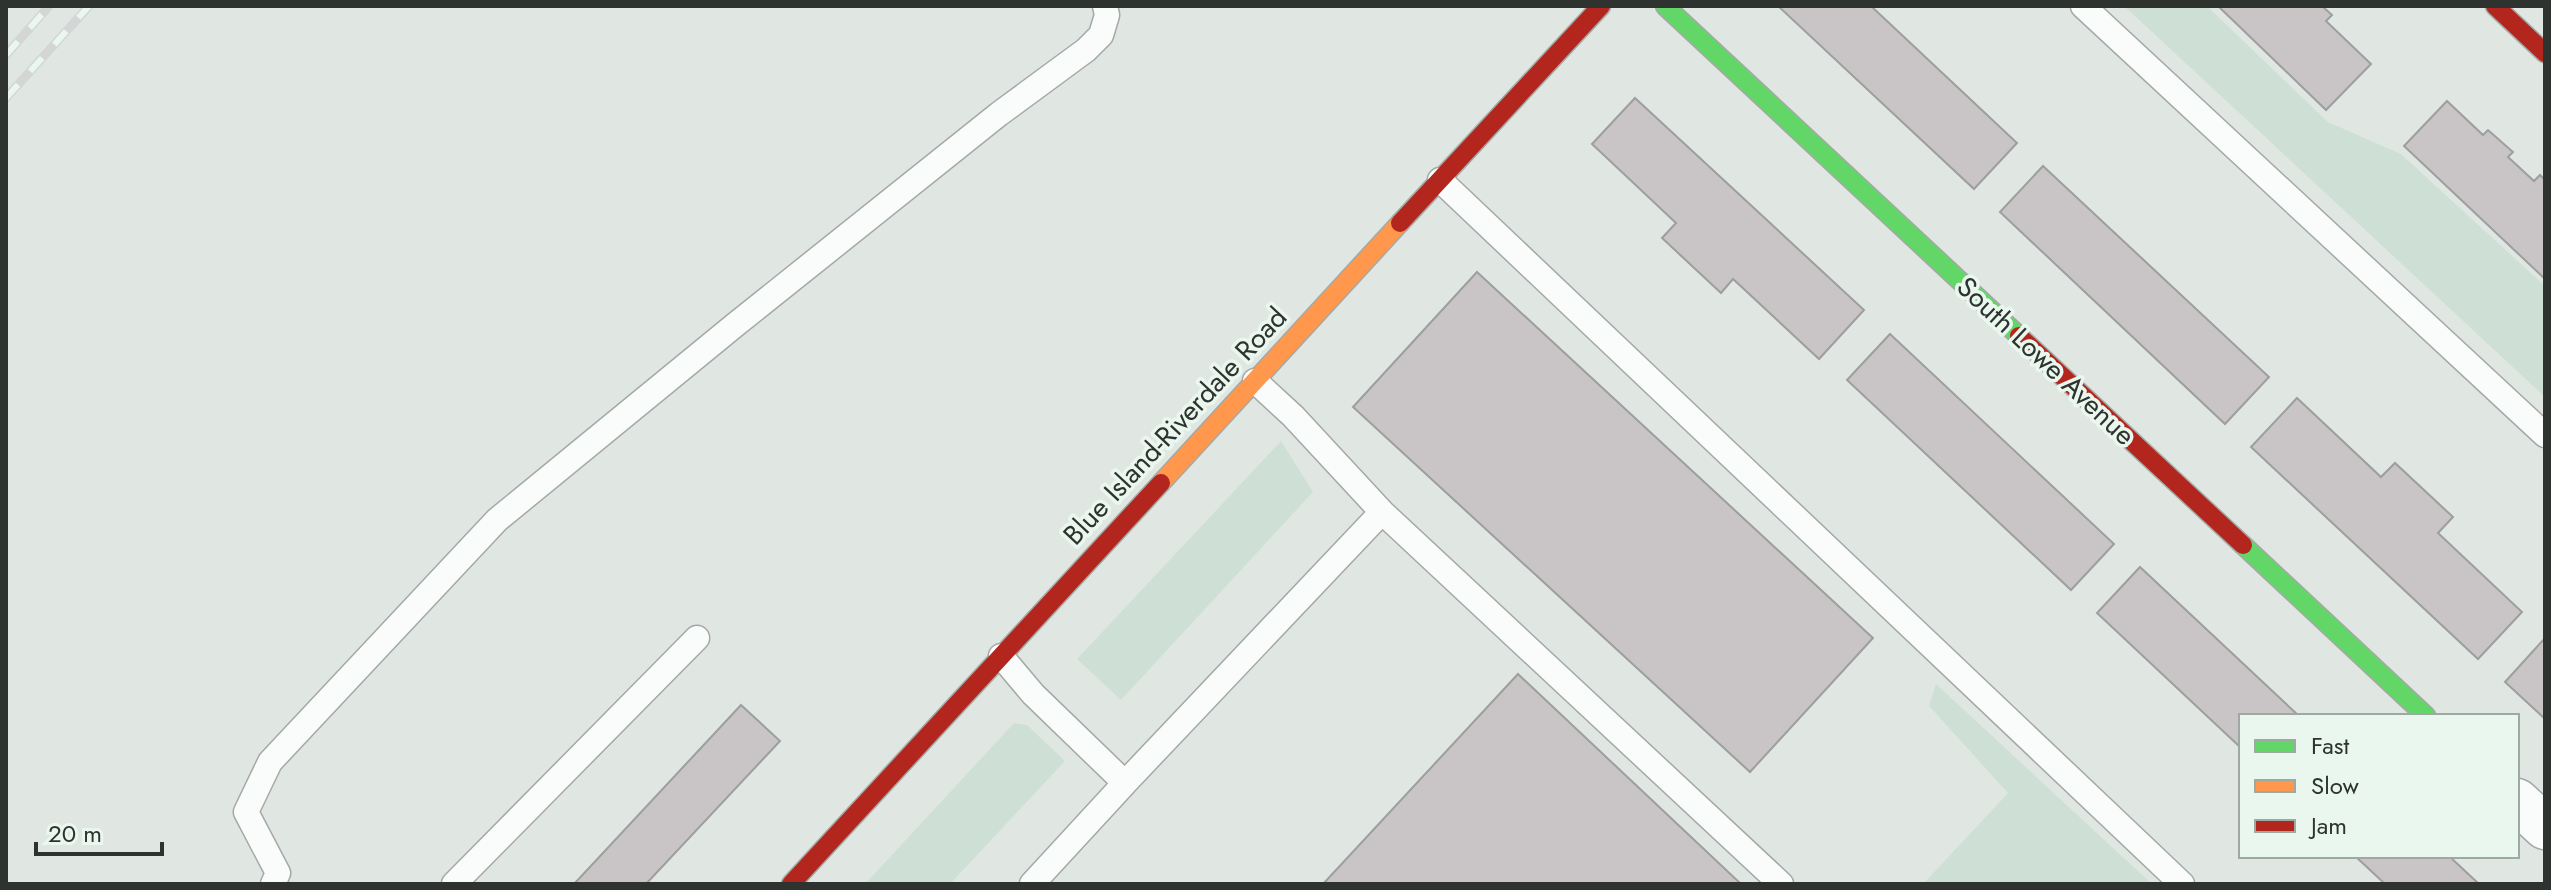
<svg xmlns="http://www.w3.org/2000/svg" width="2551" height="890" viewBox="0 0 2551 890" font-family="Jost,sans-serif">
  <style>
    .green { fill: #cee0d5 }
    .building { fill: #c9c4c6; stroke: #9d9e9e; stroke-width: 2 }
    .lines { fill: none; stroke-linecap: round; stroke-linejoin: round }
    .lane-casing { stroke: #a4a9a6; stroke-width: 27 }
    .street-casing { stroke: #a4a9a6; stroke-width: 47 }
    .fast-casing { stroke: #a4a9a6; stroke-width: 21 }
    .slow-casing { stroke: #a4a9a6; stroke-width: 21 }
    .jam-casing { stroke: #a4a9a6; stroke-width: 21 }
    .lane { stroke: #fafbfb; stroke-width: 24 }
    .street { stroke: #fafbfb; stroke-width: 44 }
    .fast { stroke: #63d668; stroke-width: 18 }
    .slow { stroke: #ff974d; stroke-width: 18 }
    .jam { stroke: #b3261e; stroke-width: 18 }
    .rail-casing { stroke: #d3d6d5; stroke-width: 9 }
    .rail { stroke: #eaf7ef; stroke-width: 6; stroke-dasharray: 18; stroke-linecap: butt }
    .labels { text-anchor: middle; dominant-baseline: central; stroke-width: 7; stroke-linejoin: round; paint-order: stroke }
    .street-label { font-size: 28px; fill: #2e3330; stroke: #eaf7ef }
  </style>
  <rect width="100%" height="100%" fill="#e0e7e3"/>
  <!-- green -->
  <path class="green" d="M2124,6H2207L2328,122L2401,154L2545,286V397Z
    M1281,441L1313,492L1121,700L1077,659Z
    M1936,684L2152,884H1923L2008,793L1929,706Z
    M1014,723L1027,725L1065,761L950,884H865Z"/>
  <!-- building -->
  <path class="building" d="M1778,6H1871L2017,143L1974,189Z
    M2218,6H2322L2332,15L2326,21L2371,64L2326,110Z
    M1635,98L1864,310L1819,359L1733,279L1721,293L1662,238L1676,223L1592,144Z
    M2447,101L2483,135L2488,130L2513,152L2508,157L2534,181L2540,175L2545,180V279L2404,146Z
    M2043,166L2269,377L2225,424L2000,212Z
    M1477,272L1873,638L1750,772L1353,407Z
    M1890,334L2114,544L2071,590L1847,380Z
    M2297,398L2381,477L2395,463L2453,517L2438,533L2522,612L2478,659L2251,447Z
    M2140,567L2299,716H2241V748L2097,613Z
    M2545,638V719L2505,682Z
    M1518,674L1741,884H1323Z
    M741,705L780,741L646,884H574Z
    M2355,856H2449L2479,884H2385Z"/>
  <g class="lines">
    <!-- lane casing -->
    <g class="lane-casing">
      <path id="lane" d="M2083,6L2545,435
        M1440,180L2182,884
        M1382,512L1781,884
        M1001,656L1033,694L1125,783L1382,512L1293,416L1255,381
        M273,884L278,873L246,812L270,762L497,520L735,325L999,114L1086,50L1101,35L1107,15L1105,6
        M454,884L697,638
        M1032,884L1125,783"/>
    </g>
    <!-- street casing -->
    <g class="street-casing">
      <path id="street" d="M2517,801L2545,827"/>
    </g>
    <!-- fast casing -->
    <g class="fast-casing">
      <path id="fast" d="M1665,6L2019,336
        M2243,545L2426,716"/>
    </g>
    <!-- slow casing -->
    <g class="slow-casing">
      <path id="slow" d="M1161,483L1400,223"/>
    </g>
    <!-- jam casing -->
    <g class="jam-casing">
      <path id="jam" d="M2495,6L2545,53
        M1400,223L1601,6
        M2019,336L2243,545
        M791,884L1161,483"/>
    </g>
    <!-- lane -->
    <use href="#lane" class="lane"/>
    <!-- street -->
    <use href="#street" class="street"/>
    <!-- fast -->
    <use href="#fast" class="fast"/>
    <!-- slow -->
    <use href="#slow" class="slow"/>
    <!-- jam -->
    <use href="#jam" class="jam"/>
    <!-- rail casing -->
    <g class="rail-casing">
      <path id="rail" d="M6,55L49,6
        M6,98L89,6"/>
    </g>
    <!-- rail -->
    <use href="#rail" class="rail"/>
  </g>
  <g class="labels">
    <!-- street labels -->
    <g class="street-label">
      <text transform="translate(2046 361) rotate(43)">South Lowe Avenue</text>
      <text transform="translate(1175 426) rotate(-47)">Blue Island-Riverdale Road</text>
    </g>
  </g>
  <!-- border -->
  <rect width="2551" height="890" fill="none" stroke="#2e3330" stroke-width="16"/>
  <!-- legend -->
  <rect x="2239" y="714" width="280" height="144" fill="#eaf7ef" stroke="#9fa9a3" stroke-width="2"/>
  <rect x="2255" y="740" width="40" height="12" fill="#63d668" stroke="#9fa9a3" stroke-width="2"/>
  <text x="2311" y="754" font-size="24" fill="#2e3330">Fast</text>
  <rect x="2255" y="780" width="40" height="12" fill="#ff974d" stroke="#9fa9a3" stroke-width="2"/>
  <text x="2311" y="794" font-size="24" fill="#2e3330">Slow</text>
  <rect x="2255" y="820" width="40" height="12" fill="#b3261e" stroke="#9fa9a3" stroke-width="2"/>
  <text x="2311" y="834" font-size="24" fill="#2e3330">Jam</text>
  <!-- scale -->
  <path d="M36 842v12h126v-12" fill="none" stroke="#2e3330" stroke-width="4"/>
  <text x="48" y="842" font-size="24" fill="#2e3330" stroke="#eaf7ef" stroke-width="6" paint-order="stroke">20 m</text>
</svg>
